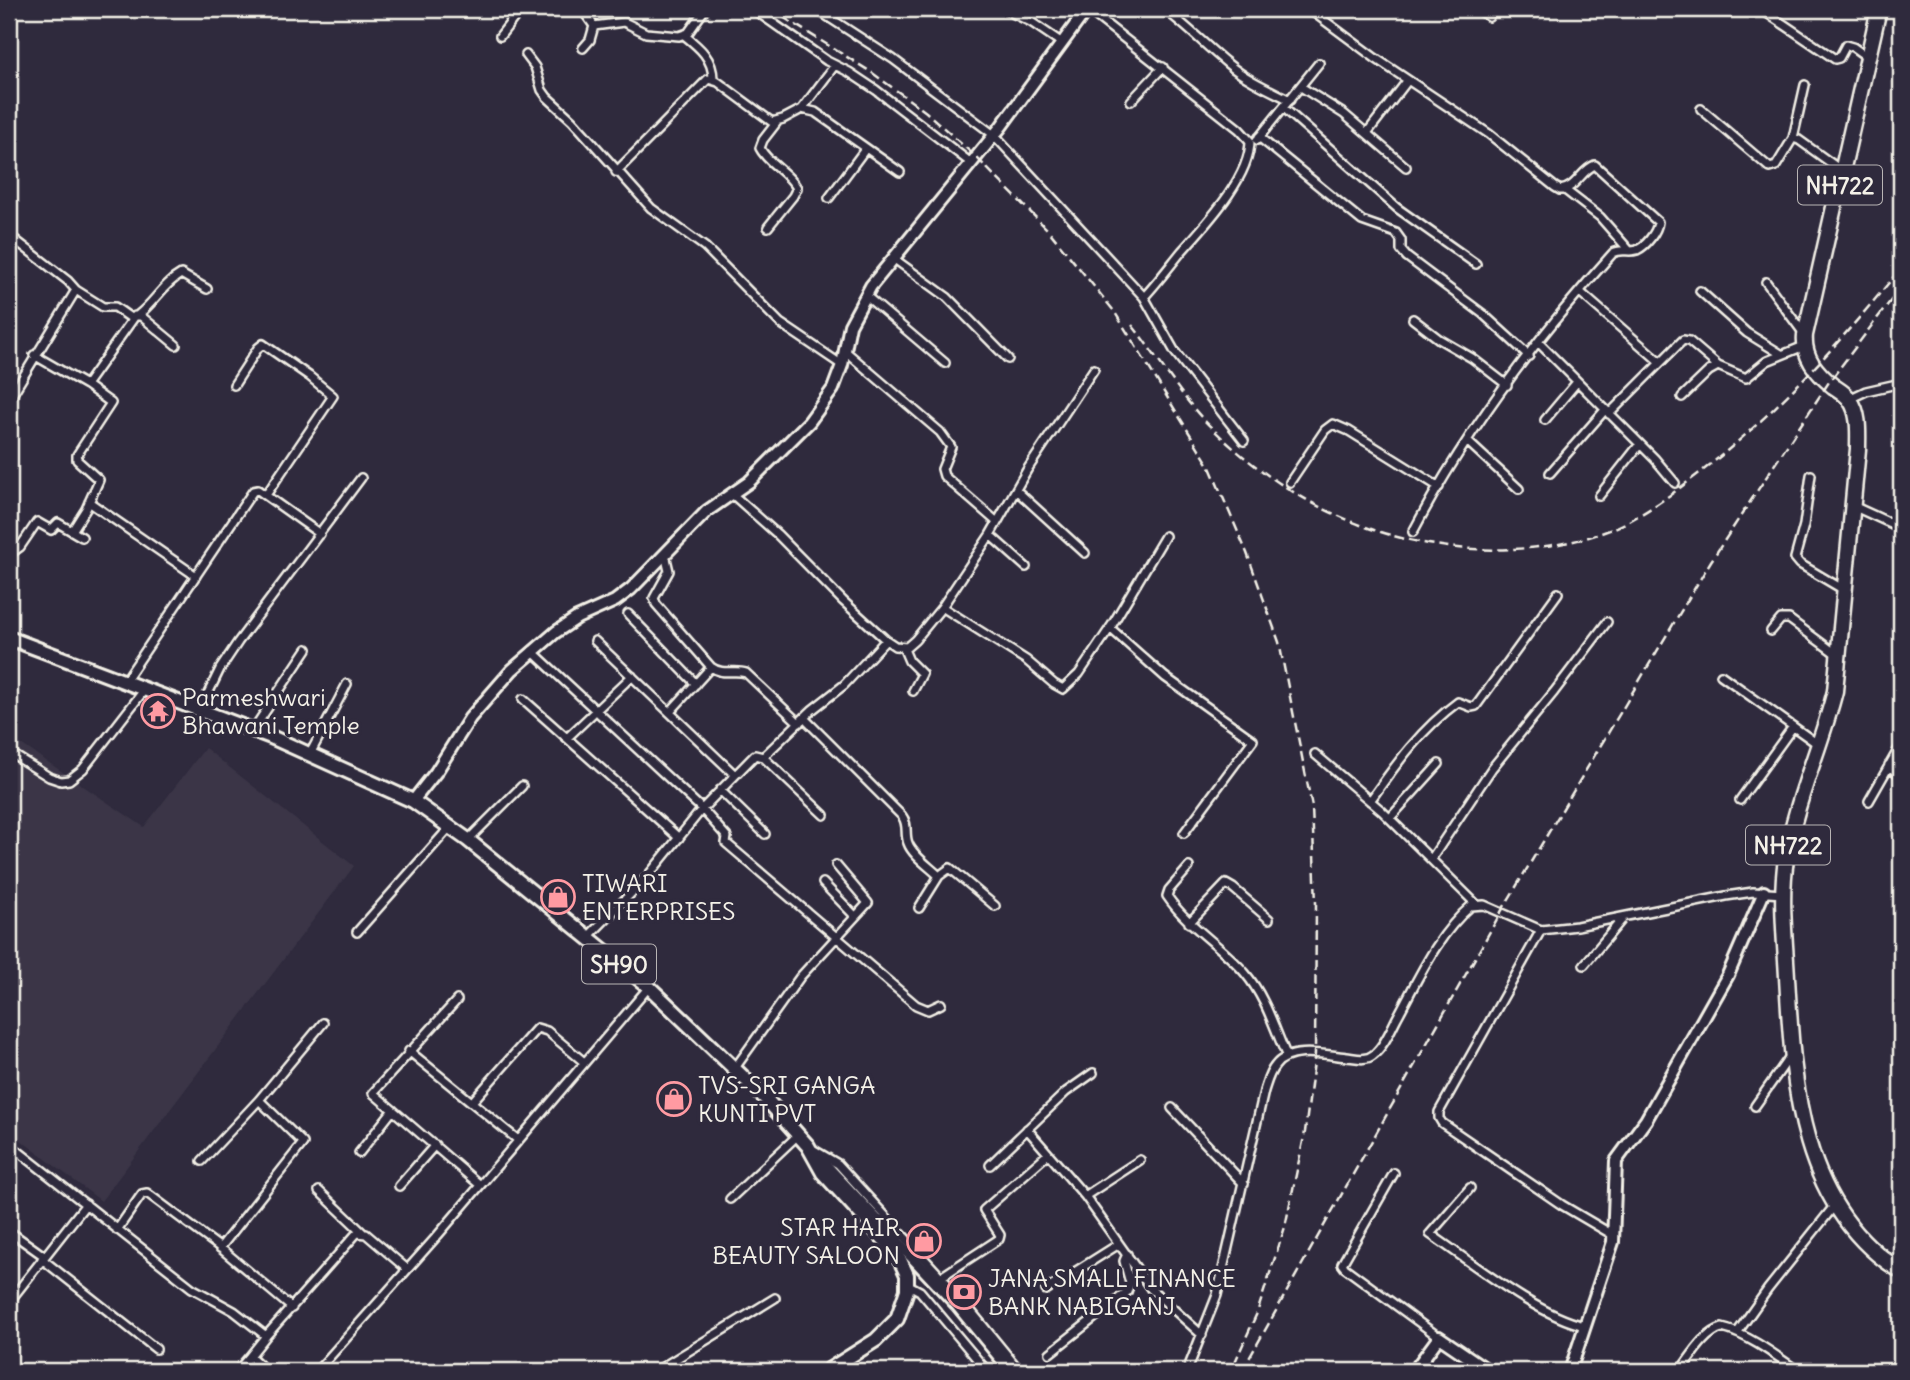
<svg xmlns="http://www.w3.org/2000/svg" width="1910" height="1380" viewBox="0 0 1910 1380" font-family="Delius,sans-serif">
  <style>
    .built { fill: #3b3647 }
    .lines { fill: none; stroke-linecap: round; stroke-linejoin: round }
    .street-casing { stroke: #f4f1e8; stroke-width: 12 }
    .secondary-casing { stroke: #f4f1e8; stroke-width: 16 }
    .primary-casing { stroke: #f4f1e8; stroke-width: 18 }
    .highway-casing { stroke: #f4f1e8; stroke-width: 19 }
    .street { stroke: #2f2a3d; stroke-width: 7 }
    .secondary { stroke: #2f2a3d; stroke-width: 10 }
    .primary { stroke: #2f2a3d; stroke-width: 12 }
    .highway { stroke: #2f2a3d; stroke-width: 14 }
    .rail { stroke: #f4f1e8; stroke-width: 2.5; stroke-dasharray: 10 5; stroke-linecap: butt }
    .labels { text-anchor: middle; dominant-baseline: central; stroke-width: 7; stroke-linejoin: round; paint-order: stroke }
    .shield { fill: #2f2a3d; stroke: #b9b5b5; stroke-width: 2 }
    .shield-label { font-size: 23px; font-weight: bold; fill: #f4f1e8 }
    .poi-label { font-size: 24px; fill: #f4f1e8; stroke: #2f2a3d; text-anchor: start }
  </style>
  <rect width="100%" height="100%" fill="#2f2a3d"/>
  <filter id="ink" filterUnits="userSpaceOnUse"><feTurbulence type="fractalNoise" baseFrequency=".0143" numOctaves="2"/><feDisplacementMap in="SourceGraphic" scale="14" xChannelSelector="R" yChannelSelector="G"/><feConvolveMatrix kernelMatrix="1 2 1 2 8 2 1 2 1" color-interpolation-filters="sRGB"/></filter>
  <g filter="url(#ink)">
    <!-- built -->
    <path class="built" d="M9,736L144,827L205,748L354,866L101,1201L9,1131Z"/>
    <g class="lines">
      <!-- street casing -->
      <g class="street-casing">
        <path id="street" d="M582,9L594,26L590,40L583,48
          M753,9L827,61L849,72L876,90L971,163
          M816,9L893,59L994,135L1144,297L1175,352L1244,441
          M1004,9L1031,22L1062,43
          M1087,9L1239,129L1250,141C1250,178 1205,225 1182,251C1169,267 1157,283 1144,297
          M1164,9C1187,26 1206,46 1228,64C1247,80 1268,89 1290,100
          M1309,9L1375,58L1489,134L1555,187L1560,190C1576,189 1581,170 1595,165L1658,222C1657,232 1646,246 1637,250C1628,253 1622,248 1613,253C1537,337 1466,431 1413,532
          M1478,9L1489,17
          M1761,9L1835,59L1839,58L1846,45L1853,47L1867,57
          M594,26L624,22L646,33L679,36L688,33L705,9
          M684,35C699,47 713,58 713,79
          M500,36L521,9
          M526,55L535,67L542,90L547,97L572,120L651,208L705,247L780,323L842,365
          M1301,87L1344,114L1406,167
          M1131,101L1163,67
          M1284,108L1397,208L1476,264
          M802,109L835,65
          M1701,109L1770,168L1776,166L1793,138L1799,140L1842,171
          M1367,133L1408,80
          M1259,137L1362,221L1396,233L1401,240V250L1407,257L1483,314L1529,356
          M1793,138L1805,85
          M1257,140L1319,63
          M616,172L708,79L718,82L772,122L783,119L802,109L815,112L900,172
          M1565,190L1600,217L1628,249
          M829,198L866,148
          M768,227L793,196L797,188C788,172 768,164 760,148L763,140L777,122
          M9,235L68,281L76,290L9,400
          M893,258L947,297L1008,359
          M1766,282L1804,334
          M76,290L103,307H115L132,319
          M1700,291L1747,333L1781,354
          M1580,292L1660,362
          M865,295L945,363
          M138,315C154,303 163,284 181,274L207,289
          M1413,319L1439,339L1472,358L1507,385
          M1539,343L1655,459L1675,483
          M844,350L940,432L951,447L942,469L944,476L997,522
          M34,355L86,385L111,403L77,455V460L99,480L86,509L72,531
          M86,385L135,316H141L176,345
          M234,385L258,348L263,344L309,376L333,396L266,495
          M1682,397L1709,371L1718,366L1746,378L1767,361L1804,346
          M1849,399L1866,391L1901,383
          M1609,414L1683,340L1689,341L1718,366
          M1545,420L1577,382
          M1467,441L1519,489
          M1550,473L1605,410
          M1811,475L1804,525L1795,558L1800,564L1844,590
          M1290,482L1325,430L1333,424L1349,431L1439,487
          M1016,490L1085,553
          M732,494L777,534L843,601L886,640L895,646L907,647L915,640L942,607L990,535L1027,470L1094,369
          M1599,496L1640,444
          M89,502L196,576
          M1853,506L1901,528
          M990,535L1026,567
          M665,554L669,571L654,598L656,604L711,667C723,676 734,669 746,673L799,723
          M9,555L20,547L37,522L51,530L58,523L82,537
          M942,607L1026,660L1054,684L1063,689L1079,674L1112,625L1165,536
          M628,614L696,684
          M1110,628L1165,677L1253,740L1184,833
          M1771,631L1781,619H1789L1839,656
          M595,641L735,775
          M903,647L909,661L922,674L913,691
          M532,651L702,809L727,837L726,843L916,1005L928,1010L941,1004
          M1721,675L1819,745
          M125,681L253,491L258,490L320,534
          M523,699L679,838
          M200,710L220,669L238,642L361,478
          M670,712L711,667
          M804,718L902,816C909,825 904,833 908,843C912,855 930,867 939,876
          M253,730L307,649
          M567,738L632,676
          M9,752L49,777L61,781L69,780L83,769L145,689
          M310,754L347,684
          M1315,754L1382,811L1477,905
          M763,757L812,710L844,685L886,640
          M1889,765L1901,777
          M720,790L765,834
          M1740,800L1792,728
          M1370,801C1396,764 1421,729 1458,702L1471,707L1476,706L1558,593
          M1869,801L1901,745
          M1390,818L1439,764
          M468,840L522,786
          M1432,858L1492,768L1554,692L1607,622
          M1189,867L1169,890L1167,896C1188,927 1221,945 1245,973C1266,998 1274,1028 1287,1057
          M823,883L855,916
          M919,908L939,876L950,868L995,906
          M1189,923L1226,884L1233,888L1269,919
          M1541,930L1439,1112V1118L1442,1123L1562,1205L1613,1235
          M357,932L450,827
          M587,938L647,877L702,809L755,755L763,757L824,815
          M1584,965L1624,917
          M457,1000L373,1093L480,1185
          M409,1051L518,1140
          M735,1068L800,977L868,903L836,865
          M472,1102L537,1028L547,1031L584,1062
          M1755,1106L1791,1055
          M1172,1108L1244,1184
          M1027,1129L1085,1196L1151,1289L1202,1335
          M9,1144L192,1288L234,1311L266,1336L250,1356L266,1371
          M814,1150L838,1164L962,1300L1020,1371
          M359,1153L393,1110
          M202,1161L259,1100L323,1023
          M990,1165L1066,1092L1093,1073
          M1394,1173L1342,1264L1345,1268L1439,1337
          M399,1186L435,1145
          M1470,1188L1430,1234C1473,1263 1536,1315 1585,1326
          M319,1191L362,1232
          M1085,1196L1140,1160
          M730,1199L798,1135
          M117,1230L142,1194L147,1193L218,1246L292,1308
          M9,1231L44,1256
          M220,1248L303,1143L259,1100
          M42,1259L156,1349
          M941,1277L999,1239L1000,1235L984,1210L1048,1154
          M907,1284L920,1291L987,1371
          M1046,1290L1119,1244
          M9,1302L86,1204
          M1737,1333L1768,1289L1835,1205
          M266,1336L357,1233L366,1234L407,1269
          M1050,1353L1127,1292L1130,1283L1124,1261L1127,1254
          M237,1371L250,1356
          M317,1371L438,1235L649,987
          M656,1371L775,1298
          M1187,1371L1217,1295L1264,1091C1267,1082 1269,1073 1275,1066C1289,1046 1327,1055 1347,1057C1356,1058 1366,1061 1373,1055C1385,1046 1392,1026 1399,1014C1419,977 1438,934 1471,906L1484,905L1541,930L1577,926L1726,896L1753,892L1783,894
          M1680,1371C1691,1357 1704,1333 1722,1328C1746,1333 1778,1357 1798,1371"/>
      </g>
      <!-- secondary casing -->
      <g class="secondary-casing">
        <path id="secondary" d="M413,801L436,772L470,718L512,670L556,632L577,618L615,601L631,589L707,511L749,482L809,422L833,389L842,365L850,325L871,286L1000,128L1087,9
          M817,1156L957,1305L1011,1371
          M1414,1371L1439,1337L1489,1371
          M1570,1371L1613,1242L1616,1161L1646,1120L1728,975L1764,892"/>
      </g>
      <!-- primary casing -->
      <g class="primary-casing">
        <path id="primary" d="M9,638L271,737L413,801L468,840L649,987L766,1099L808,1146L823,1173L890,1246L901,1262L907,1275V1290L897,1319L876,1340L827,1371"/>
      </g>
      <!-- highway casing -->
      <g class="highway-casing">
        <path id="highway" d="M1879,9L1805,335C1803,357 1816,372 1833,386C1839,390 1846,394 1850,400C1860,414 1858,433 1858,449L1835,691C1821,747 1795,802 1786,859C1780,898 1785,938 1787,977C1793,1084 1799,1208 1901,1271"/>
      </g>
      <!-- street -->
      <use href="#street" class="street"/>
      <!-- secondary -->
      <use href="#secondary" class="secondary"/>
      <!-- primary -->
      <use href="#primary" class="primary"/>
      <!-- highway -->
      <use href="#highway" class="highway"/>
      <!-- rail -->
      <path class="rail" d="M770,9L871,72L926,112L976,157L1049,231L1114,311L1209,465L1247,553L1279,642L1312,807L1316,903L1315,1054L1305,1132L1285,1227L1257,1313L1231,1371
        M1132,325C1156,355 1176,389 1202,418C1284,504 1395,556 1514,549C1548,547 1580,542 1612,529C1641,517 1668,497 1693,478C1772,418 1838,345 1901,268
        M1242,1371L1501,912L1711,561L1829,382L1901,287"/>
    </g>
  </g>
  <!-- icons -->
  <defs>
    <g id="temple-ring" transform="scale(1.75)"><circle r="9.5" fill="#2f2a3d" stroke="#ff9aa2" stroke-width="1.5"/><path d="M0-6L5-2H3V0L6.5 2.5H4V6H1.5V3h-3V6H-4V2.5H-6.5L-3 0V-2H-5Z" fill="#ff9aa2"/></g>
    <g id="shop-ring" transform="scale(1.75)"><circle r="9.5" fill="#2f2a3d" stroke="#ff9aa2" stroke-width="1.5"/><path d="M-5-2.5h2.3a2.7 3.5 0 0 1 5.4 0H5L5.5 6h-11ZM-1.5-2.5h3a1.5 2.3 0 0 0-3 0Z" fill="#ff9aa2"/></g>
    <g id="bank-ring" transform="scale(1.75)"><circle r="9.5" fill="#2f2a3d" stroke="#ff9aa2" stroke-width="1.5"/><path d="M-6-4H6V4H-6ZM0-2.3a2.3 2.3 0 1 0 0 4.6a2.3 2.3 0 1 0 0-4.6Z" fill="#ff9aa2"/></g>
  </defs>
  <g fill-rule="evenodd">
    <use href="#temple-ring" x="158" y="711"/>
    <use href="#shop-ring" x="558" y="897"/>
    <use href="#shop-ring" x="674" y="1099"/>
    <use href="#shop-ring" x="924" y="1241"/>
    <use href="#bank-ring" x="964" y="1292"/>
  </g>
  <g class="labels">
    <!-- shield labels -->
    <g class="shield">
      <rect x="1798" y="165.5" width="84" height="39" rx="5"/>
      <rect x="1746" y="825.5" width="84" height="39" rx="5"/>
      <rect x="582" y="944.5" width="74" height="39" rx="5"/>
    </g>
    <g class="shield-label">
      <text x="1840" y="185">NH722</text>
      <text x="1788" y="845">NH722</text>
      <text x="619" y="964">SH90</text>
    </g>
    <!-- poi labels -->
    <g class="poi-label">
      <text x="182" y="697">Parmeshwari<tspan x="182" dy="28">Bhawani Temple</tspan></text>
      <text x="582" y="883">TIWARI<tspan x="582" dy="28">ENTERPRISES</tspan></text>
      <text x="698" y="1085">TVS-SRI GANGA<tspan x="698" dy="28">KUNTI PVT</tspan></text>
      <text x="900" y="1227" text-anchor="end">STAR HAIR<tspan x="900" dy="28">BEAUTY SALOON</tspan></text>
      <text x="988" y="1278">JANA SMALL FINANCE<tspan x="988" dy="28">BANK NABIGANJ</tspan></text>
    </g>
  </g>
  <!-- margin -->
  <rect width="1910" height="1380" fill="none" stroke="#2f2a3d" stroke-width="35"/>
  <rect x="18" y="18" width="1875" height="1345" fill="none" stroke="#f4f1e8" stroke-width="2.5" filter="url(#ink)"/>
</svg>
